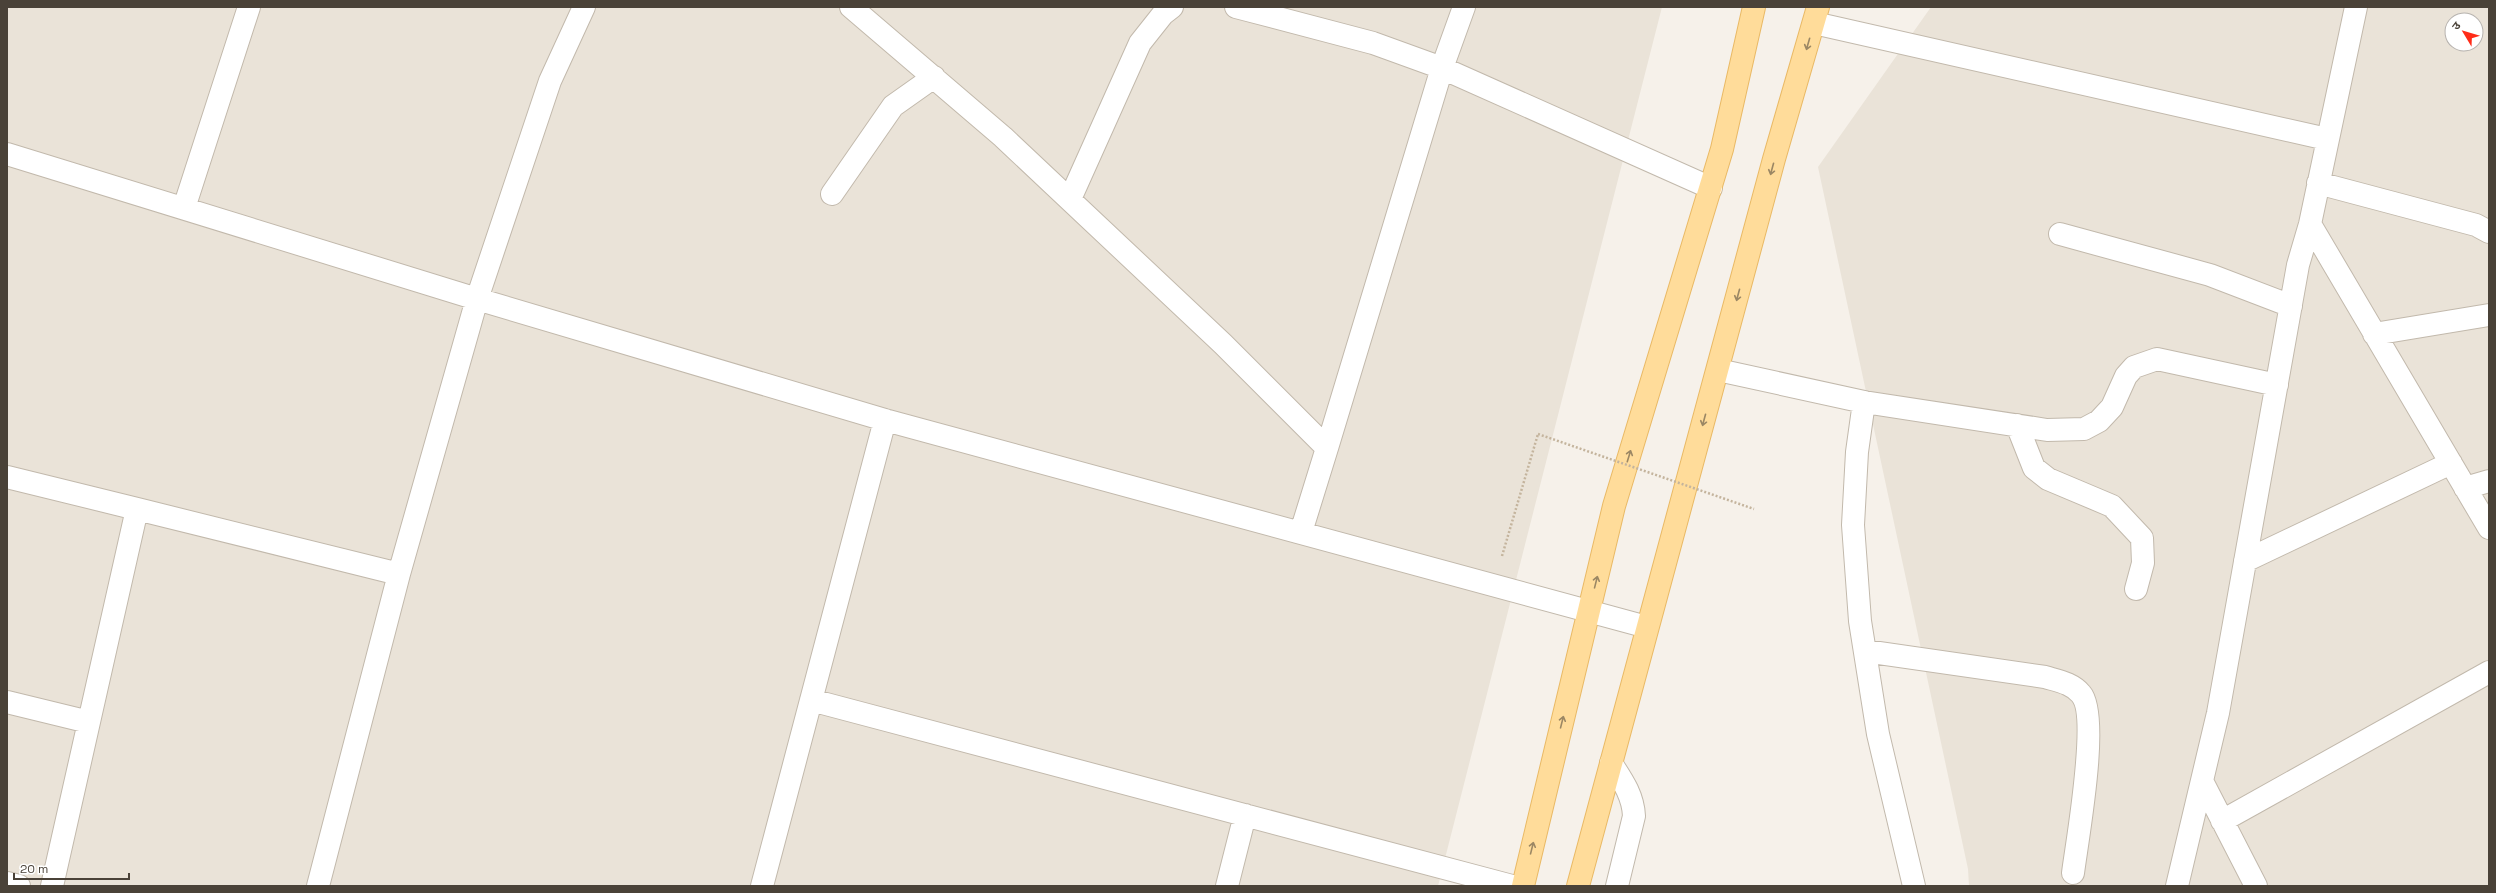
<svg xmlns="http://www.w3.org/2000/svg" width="2496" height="893" viewBox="0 0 2496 893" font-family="'Space Grotesk','Noto Sans Devanagari',sans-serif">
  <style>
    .residential { fill: #eae3d8; fill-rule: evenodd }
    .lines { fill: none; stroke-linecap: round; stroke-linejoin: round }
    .minor-casing { stroke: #c2b9ac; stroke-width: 24 }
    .major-casing { stroke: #e9b965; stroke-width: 24 }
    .path { stroke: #c4b49d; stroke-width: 2.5; stroke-dasharray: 2 2; stroke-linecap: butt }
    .minor { stroke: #fff; stroke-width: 22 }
    .major { stroke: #ffdc9a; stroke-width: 22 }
    .path-bridge { stroke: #c4b49d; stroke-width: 2.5; stroke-dasharray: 2 2; stroke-linecap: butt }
    .oneway { stroke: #9b8764 }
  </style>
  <rect width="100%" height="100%" fill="#f6f1ea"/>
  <!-- residential -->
  <path class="residential" d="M7,7H1662L1438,886H7Z
    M1931,7H2489V886H1969L1968,869L1818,167ZM2452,20H2476V44H2452Z"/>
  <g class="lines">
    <!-- minor casing -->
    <g class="minor-casing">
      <path id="minor" d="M851,7L1003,137L1223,344L1327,448L1301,532
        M1236,7L1373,43L1442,68L1711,188
        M1814,23L2327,139
        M7,154L477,299L885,420L1647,627
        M2318,183L2476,225L2489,232
        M832,194L893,106L934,77
        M1070,199L1140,43L1163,14L1172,7
        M184,208L249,7
        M2310,224L2489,528
        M2060,234L2210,275L2291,306
        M2374,334L2489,315
        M1718,370L1864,402L2047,430L2084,429L2099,421L2112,407L2126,376L2134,367L2157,359L2277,385
        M1864,402L1857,452L1853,525L1860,621L1878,734L1914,886
        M2017,425L2034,468L2048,479L2112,506L2142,538L2143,563L2136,589
        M1327,448L1442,68L1464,7
        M7,477L137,509
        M2465,488L2489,481
        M2245,561L2451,463
        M1865,651L2045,677C2058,681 2072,683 2081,694C2100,716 2077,841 2073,873
        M811,700L1512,886
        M7,702L89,722
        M1611,763C1622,780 1633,795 1634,816L1617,886
        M2202,781L2256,886
        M2222,821L2489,672
        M7,883L19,886
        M52,886L137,509L399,574
        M318,886L399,574L477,299L550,81L584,7
        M762,886L885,420
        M1227,886L1245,815
        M2177,886L2218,713L2298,265L2310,224L2356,7"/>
    </g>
    <!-- major casing -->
    <g class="major-casing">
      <path id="major" d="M1523,886L1614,506L1722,149L1754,7
        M1578,886L1774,159L1818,7"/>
    </g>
    <!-- path -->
    <path class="path" d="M1502,556L1538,434"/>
    <!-- minor -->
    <use href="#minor" class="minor"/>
    <!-- major -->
    <use href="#major" class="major"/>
    <!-- path-bridge -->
    <path class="path-bridge" d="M1538,434L1754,509"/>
  </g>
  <!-- one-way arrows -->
  <defs><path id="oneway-shaft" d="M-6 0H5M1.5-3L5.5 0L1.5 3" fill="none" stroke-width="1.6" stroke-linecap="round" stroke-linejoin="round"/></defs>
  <g class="oneway">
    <use href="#oneway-shaft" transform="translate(1808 44) rotate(106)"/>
    <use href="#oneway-shaft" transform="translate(1772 169) rotate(105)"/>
    <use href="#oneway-shaft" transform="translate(1738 295) rotate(105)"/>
    <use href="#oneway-shaft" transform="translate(1704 420) rotate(105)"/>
    <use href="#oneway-shaft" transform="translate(1629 456) rotate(-73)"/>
    <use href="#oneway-shaft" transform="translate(1596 582) rotate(-76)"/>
    <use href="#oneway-shaft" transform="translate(1562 722) rotate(-76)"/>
    <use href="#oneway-shaft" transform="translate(1532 848) rotate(-76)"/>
  </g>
  <!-- border -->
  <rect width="2496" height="893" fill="none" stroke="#4a4238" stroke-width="16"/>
  <!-- north arrow -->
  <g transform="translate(2464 32) rotate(308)"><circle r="19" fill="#ffffff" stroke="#b7b3af"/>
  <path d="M0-3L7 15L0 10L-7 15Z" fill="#ff2c18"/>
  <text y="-6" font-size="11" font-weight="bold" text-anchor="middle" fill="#4a4238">उ</text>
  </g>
  <!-- scale -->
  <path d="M14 873v6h115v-6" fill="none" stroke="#4a4238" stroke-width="2"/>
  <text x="20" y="873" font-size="12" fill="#4a4238" stroke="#ffffff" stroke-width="3" paint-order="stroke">20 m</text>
</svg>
